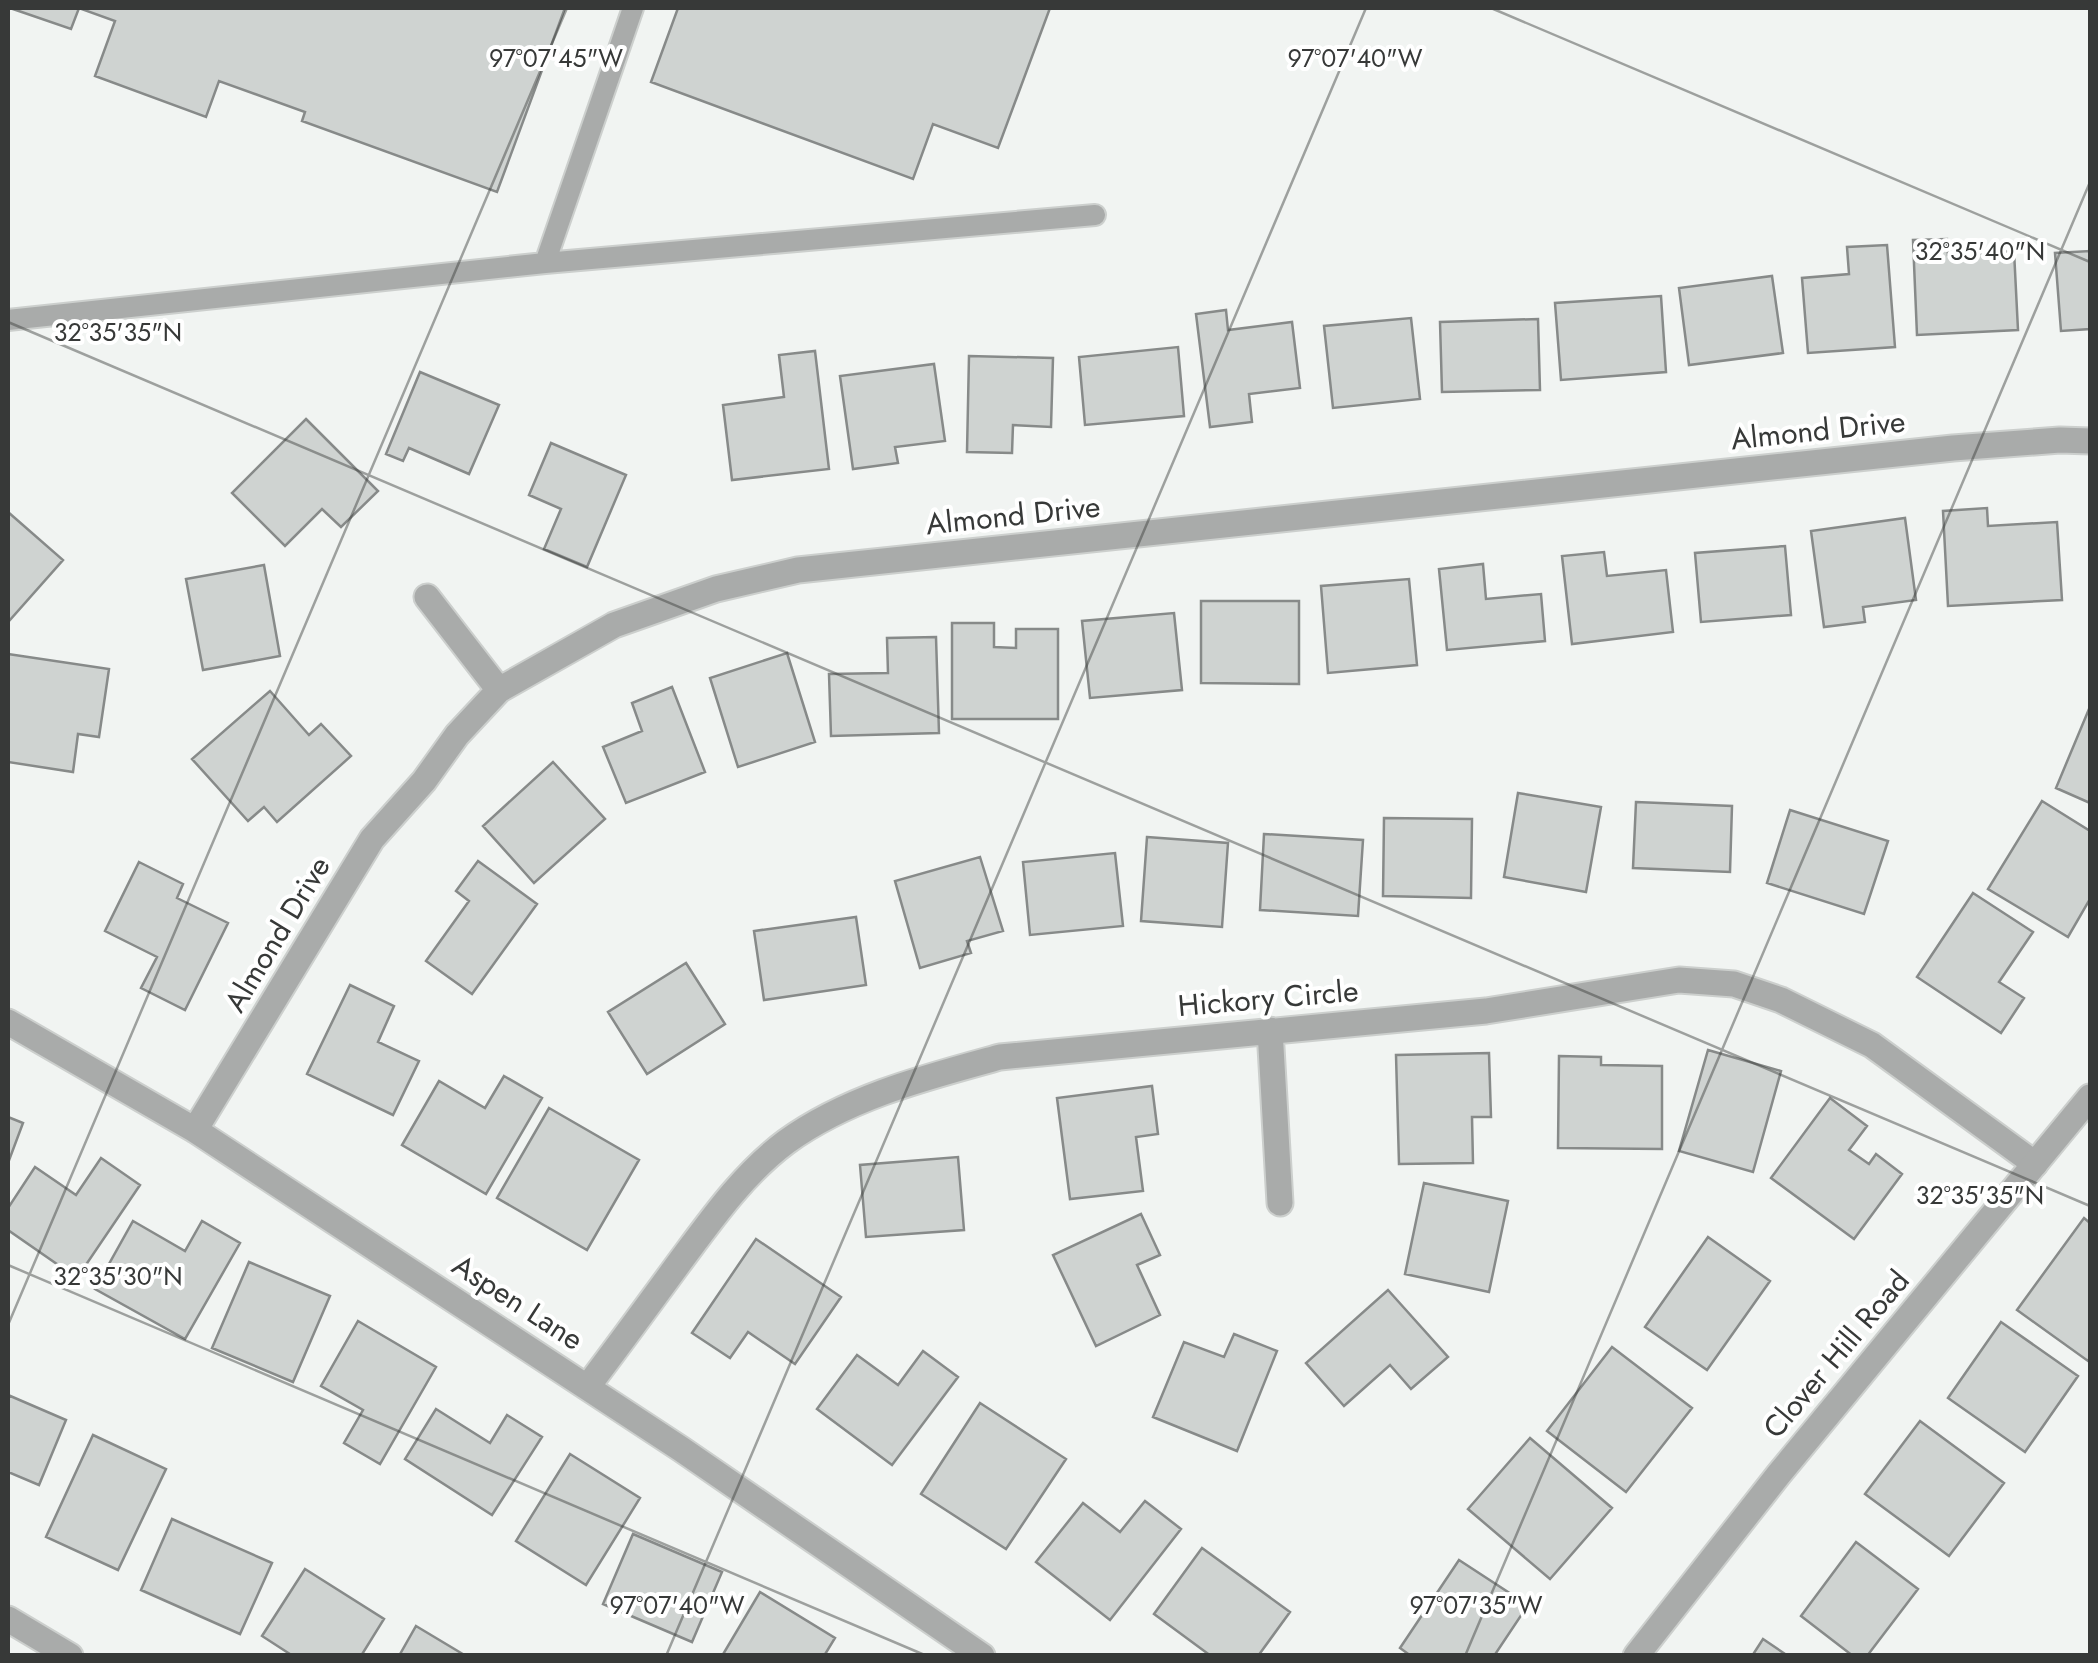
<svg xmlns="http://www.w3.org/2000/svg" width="2098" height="1663" viewBox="0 0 2098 1663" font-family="Jost,sans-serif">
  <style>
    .building { fill: #cfd3d1; stroke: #878a89; stroke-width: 2.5 }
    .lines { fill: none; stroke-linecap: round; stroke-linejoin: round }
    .service-casing { stroke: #cccfcd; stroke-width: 24 }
    .minor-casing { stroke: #cccfcd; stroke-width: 29 }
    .tertiary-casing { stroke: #cccfcd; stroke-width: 29 }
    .service { stroke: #a9abaa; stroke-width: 20 }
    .minor { stroke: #a9abaa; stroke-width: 25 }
    .tertiary { stroke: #a9abaa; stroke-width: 25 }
    .ticks { fill: none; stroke: #373938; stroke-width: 2.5; stroke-opacity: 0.45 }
    .labels { text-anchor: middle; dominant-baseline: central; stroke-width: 8; stroke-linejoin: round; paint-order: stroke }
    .street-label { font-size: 30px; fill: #373938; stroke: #fff }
    .ticks-label { font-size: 25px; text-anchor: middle; fill: #373938; stroke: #fff; stroke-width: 8; stroke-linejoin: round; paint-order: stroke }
  </style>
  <rect width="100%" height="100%" fill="#f1f4f2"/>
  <!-- building -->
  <path class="building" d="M10,8H565L497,192L302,121L305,112L219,81L206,117L95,76L115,21L79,8L71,29Z
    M678,8H1050L998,148L933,124L913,179L651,82Z
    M1947,239L1948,255L2014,251L2018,330L1917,335L1913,240Z
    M1887,245L1895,347L1808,353L1802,278L1849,274L1847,247Z
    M2090,251V329L2061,331L2055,253Z
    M1772,276L1783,353L1689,365L1679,288Z
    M1661,296L1666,372L1561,380L1555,303Z
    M1226,310L1228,330L1292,322L1300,388L1249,394L1252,422L1210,427L1196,314Z
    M1411,318L1420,399L1333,408L1324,326Z
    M1538,319L1540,390L1442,392L1440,322Z
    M1178,347L1184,416L1085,425L1079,357Z
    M815,351L829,469L732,480L723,405L784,397L779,355Z
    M969,356L1053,358L1051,427L1013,425L1012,453L967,452Z
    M934,364L945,441L895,447L898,463L853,469L840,376Z
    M420,372L499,405L469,474L409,448L403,461L386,454Z
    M306,419L378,491L341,527L322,509L285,546L232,493Z
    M551,443L626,475L587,567L544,549L561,509L529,495Z
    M1987,508L1988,526L2057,522L2062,600L1948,606L1943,511Z
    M8,512L63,560L9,621L8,619Z
    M1905,518L1916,600L1863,607L1865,622L1824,627L1811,531Z
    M1785,546L1791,615L1701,622L1695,553Z
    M1604,552L1607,576L1666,570L1673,632L1572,644L1562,556Z
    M1483,564L1486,599L1541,594L1545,641L1447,650L1439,569Z
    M264,565L280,656L203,670L186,579Z
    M1409,579L1417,665L1328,673L1321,586Z
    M1201,601H1299V684L1201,683Z
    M1174,613L1182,690L1090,698L1082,621Z
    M952,623H994V647L1016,648V629H1058V719H952Z
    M936,637L939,733L831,736L829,674L888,673L887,638Z
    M787,653L815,742L738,767L710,678Z
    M8,654L109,669L99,737L78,734L73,772L8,762Z
    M672,687L705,772L626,803L603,747L642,731L632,703Z
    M270,691L309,735L321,724L351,756L277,822L264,807L248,821L192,759Z
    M2089,709H2090V803L2056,788Z
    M553,762L605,819L534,883L483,826Z
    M1518,793L1601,807L1586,892L1504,877Z
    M2042,801L2090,831V899L2068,937L1988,889Z
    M1636,802L1732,806L1730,872L1633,868Z
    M1790,810L1888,841L1864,914L1767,883Z
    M1384,818L1472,819L1471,898L1383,896Z
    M1264,834L1363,840L1358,916L1260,910Z
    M1147,837L1228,843L1222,927L1141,921Z
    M1115,853L1123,926L1030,935L1023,862Z
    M980,857L1003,931L967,941L971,953L920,968L895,881Z
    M478,861L537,904L472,994L426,961L469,901L456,891Z
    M139,862L183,884L177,898L228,923L185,1010L141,988L157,957L105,931Z
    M1973,893L2033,932L1999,982L2024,998L2001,1033L1917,977Z
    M856,917L866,985L764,1000L754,931Z
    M686,963L725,1024L647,1074L608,1012Z
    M350,985L394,1006L378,1042L419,1061L393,1115L307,1074Z
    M1708,1050L1781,1071L1753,1172L1679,1151Z
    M1489,1053L1491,1117H1472L1473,1163L1399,1164L1396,1055Z
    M1559,1056L1601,1057V1065L1662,1066V1149L1558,1148Z
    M504,1076L542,1098L486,1194L402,1145L439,1081L485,1108Z
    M1152,1086L1158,1134L1136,1137L1143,1191L1070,1199L1057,1098Z
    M1830,1098L1867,1126L1849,1150L1869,1164L1876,1154L1902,1174L1854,1239L1771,1178Z
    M549,1108L639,1160L587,1250L497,1198Z
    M8,1117L23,1123L8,1163Z
    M958,1157L964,1230L866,1237L860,1165Z
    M101,1158L140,1185L77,1278L8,1230V1208L35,1167L76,1195Z
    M1424,1183L1508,1201L1489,1292L1405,1274Z
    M1141,1214L1160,1255L1137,1265L1160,1315L1096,1346L1053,1255Z
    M2084,1218L2090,1223V1357L2088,1361L2017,1310Z
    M133,1221L185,1251L202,1221L240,1243L185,1339L95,1289Z
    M1708,1237L1770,1281L1707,1370L1645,1327Z
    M756,1239L841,1297L795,1364L748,1332L730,1358L692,1333Z
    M249,1262L330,1296L293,1382L212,1348Z
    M1388,1290L1448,1357L1411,1389L1390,1365L1344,1406L1306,1363Z
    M358,1321L436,1367L380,1464L344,1443L363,1410L321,1386Z
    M2001,1322L2078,1376L2025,1452L1948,1398Z
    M1234,1334L1277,1351L1237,1451L1153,1417L1184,1342L1224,1357Z
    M1612,1347L1692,1408L1626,1492L1547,1431Z
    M923,1351L958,1377L892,1465L817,1409L857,1355L898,1385Z
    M8,1395L66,1420L39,1485L8,1472Z
    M980,1403L1066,1459L1006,1549L921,1494Z
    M436,1409L490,1443L507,1415L542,1437L492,1515L405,1459Z
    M1920,1421L2004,1483L1949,1556L1865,1494Z
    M93,1435L166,1469L118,1570L46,1537Z
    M1530,1438L1612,1508L1550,1579L1468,1509Z
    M570,1454L640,1498L586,1585L516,1541Z
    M1145,1501L1181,1529L1110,1620L1036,1562L1083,1503L1120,1532Z
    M172,1519L272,1563L240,1634L141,1590Z
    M633,1534L722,1572L692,1642L603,1604Z
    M1856,1542L1918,1589L1867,1656H1853L1801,1616Z
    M1202,1548L1290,1612L1258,1656H1211L1154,1614Z
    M1459,1560L1528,1605L1494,1656H1411L1400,1648Z
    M305,1569L384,1619L361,1656H293L262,1636Z
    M760,1592L835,1638L824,1656H722Z
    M416,1626L466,1656H399Z
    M1763,1639L1788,1656H1752Z"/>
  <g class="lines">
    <!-- service casing -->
    <g class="service-casing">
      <path id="service" d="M545,263L633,8
        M8,320L545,263L1095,215"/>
    </g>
    <!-- minor casing -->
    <g class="minor-casing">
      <path id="minor" d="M427,597L499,690
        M8,1022L195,1130L681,1449L982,1656
        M1270,1030L1280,1203
        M195,1130L372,839L424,781L457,735L499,690L614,625L716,589L798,570L1953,448L2060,440L2090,441
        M588,1386C619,1345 649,1304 679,1263C711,1220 743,1174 786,1142C848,1097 927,1077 1000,1057L1486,1011L1679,980L1734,984L1781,1000L1872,1045L2035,1164
        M8,1619L70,1656"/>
    </g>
    <!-- tertiary casing -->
    <g class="tertiary-casing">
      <path id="tertiary" d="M1636,1656L1779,1474L2090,1097"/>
    </g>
    <!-- service -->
    <use href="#service" class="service"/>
    <!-- minor -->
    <use href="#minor" class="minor"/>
    <!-- tertiary -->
    <use href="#tertiary" class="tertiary"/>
  </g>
  <!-- ticks -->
  <path class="ticks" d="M1491,8L2090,262M8,322L2090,1206M8,1265L927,1656M8,1325L567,8M666,1656L1366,8M1465,1656L2090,182"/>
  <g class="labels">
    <!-- street labels -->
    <g class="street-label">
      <text transform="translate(1818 430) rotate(-6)">Almond Drive</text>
      <text transform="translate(1013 515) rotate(-6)">Almond Drive</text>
      <text transform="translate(277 934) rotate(-59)">Almond Drive</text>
      <text transform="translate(1268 998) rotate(-5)">Hickory Circle</text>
      <text transform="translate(518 1302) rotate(33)">Aspen Lane</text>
      <text transform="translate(1836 1354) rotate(-50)">Clover Hill Road</text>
    </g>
  </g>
  <g class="ticks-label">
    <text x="556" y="67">97°07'45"W</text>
    <text x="1355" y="67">97°07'40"W</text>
    <text x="1980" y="260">32°35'40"N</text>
    <text x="118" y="341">32°35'35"N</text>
    <text x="1980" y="1204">32°35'35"N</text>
    <text x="118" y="1285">32°35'30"N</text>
    <text x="677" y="1614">97°07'40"W</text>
    <text x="1476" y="1614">97°07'35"W</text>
  </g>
  <!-- border -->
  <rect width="2098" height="1663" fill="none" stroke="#373938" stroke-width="20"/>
</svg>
